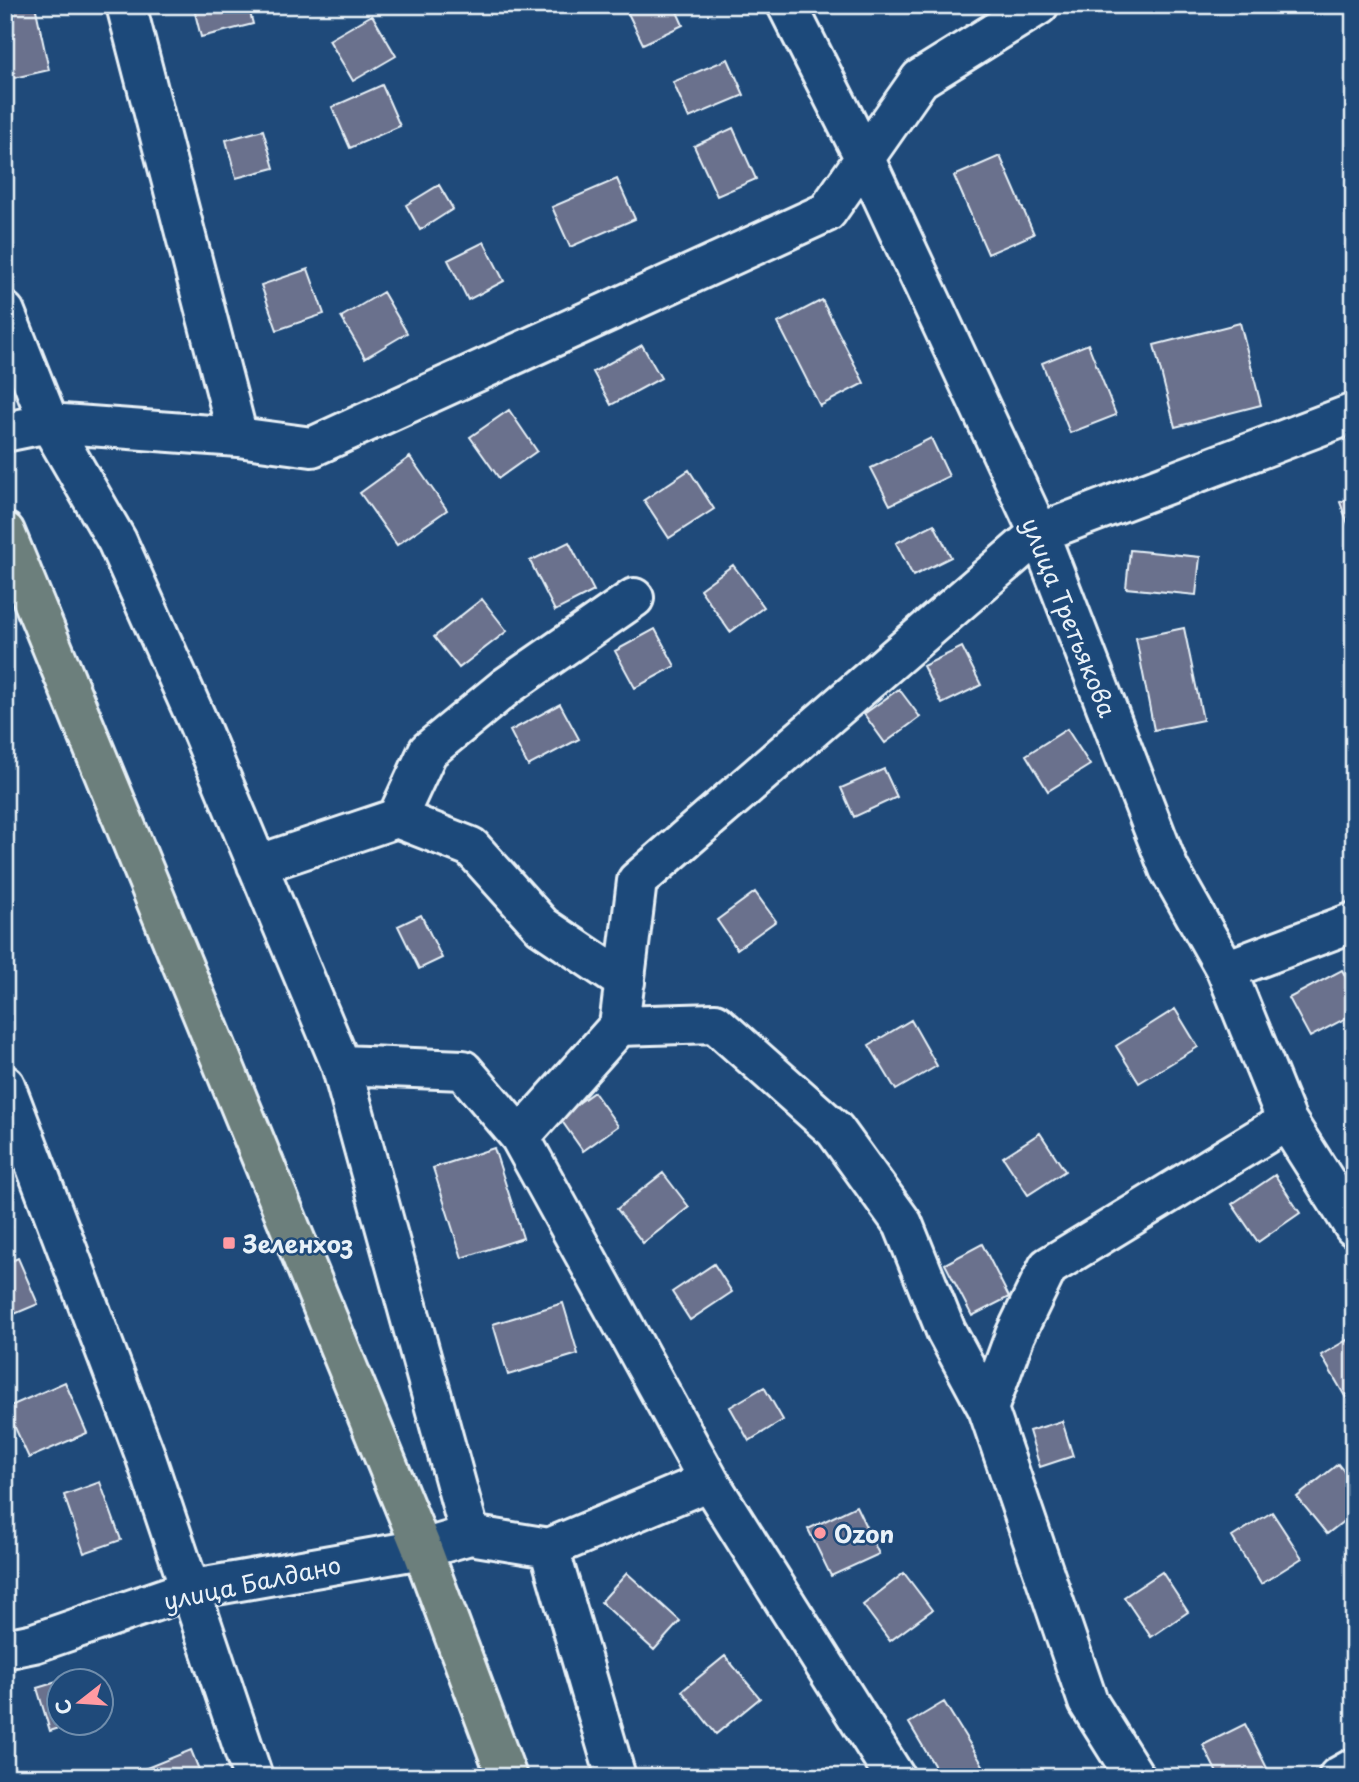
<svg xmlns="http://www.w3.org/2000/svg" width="1359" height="1782" viewBox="0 0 1359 1782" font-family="'Playpen Sans',sans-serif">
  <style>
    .building { fill: #6a718d; stroke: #e8f1f8; stroke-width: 2 }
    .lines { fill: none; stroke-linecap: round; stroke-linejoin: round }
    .street-casing { stroke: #e8f1f8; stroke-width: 44 }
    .primary-casing { stroke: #e8f1f8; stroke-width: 44 }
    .street { stroke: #1f4a7a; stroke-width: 38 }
    .primary { stroke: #6c7f7c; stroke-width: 38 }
    .poi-dot { fill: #ff9aa2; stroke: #1f4a7a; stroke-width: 2.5 }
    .labels { text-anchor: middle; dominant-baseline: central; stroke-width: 5; stroke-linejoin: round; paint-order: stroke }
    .street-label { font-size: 24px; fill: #e8f1f8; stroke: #1f4a7a }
    .poi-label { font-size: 24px; font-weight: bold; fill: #e8f1f8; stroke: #1f4a7a; text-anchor: start }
  </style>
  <rect width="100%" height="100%" fill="#1f4a7a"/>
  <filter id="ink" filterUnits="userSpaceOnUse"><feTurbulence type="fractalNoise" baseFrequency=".0143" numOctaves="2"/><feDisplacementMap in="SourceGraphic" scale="14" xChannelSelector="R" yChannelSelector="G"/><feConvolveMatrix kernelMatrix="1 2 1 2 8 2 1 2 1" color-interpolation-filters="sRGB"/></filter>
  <g filter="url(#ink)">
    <!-- building -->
    <path class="building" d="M5,5H35L49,70L5,80Z
      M193,5H248L253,24L201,37Z
      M624,5H674L683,25L643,44Z
      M372,15L396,56L353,81L329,40Z
      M728,59L744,95L689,118L673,82Z
      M382,85L400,126L350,148L332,107Z
      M733,128L756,179L717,196L694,146Z
      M263,130L274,168L236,178L226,140Z
      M1000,156L1034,234L988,254L954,176Z
      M617,179L635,219L570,247L552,207Z
      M439,185L453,209L420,230L406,205Z
      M484,242L504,281L468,300L448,260Z
      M308,269L324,314L277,330L261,285Z
      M383,292L407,333L365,358L341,317Z
      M822,300L864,383L820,406L778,323Z
      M1240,323L1261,405L1175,427L1154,345Z
      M1088,344L1116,415L1070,433L1042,363Z
      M642,345L661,378L611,405L593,372Z
      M509,410L537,451L499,478L470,437Z
      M931,438L949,476L890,505L871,468Z
      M410,457L447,510L397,545L360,493Z
      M689,470L714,509L669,538L644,500Z
      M1354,497V540L1340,502Z
      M934,524L951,557L913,576L896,543Z
      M569,542L594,591L555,611L530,561Z
      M1130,550L1200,557L1196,595L1126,588Z
      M733,565L764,607L730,632L700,589Z
      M482,599L507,631L459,668L434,637Z
      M1184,628L1203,720L1154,730L1136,638Z
      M655,629L675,666L635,688L615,651Z
      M962,647L981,685L942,704L923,666Z
      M899,689L920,717L885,743L864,714Z
      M560,704L579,739L528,766L510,731Z
      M1067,729L1090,765L1048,791L1026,755Z
      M884,769L897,797L854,817L841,788Z
      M755,892L776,921L737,949L717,920Z
      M421,915L442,958L419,969L398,926Z
      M1342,970L1354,992V1014L1310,1037L1289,998Z
      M1175,1009L1198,1047L1139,1083L1116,1046Z
      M911,1020L937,1066L896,1090L869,1045Z
      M594,1092L618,1126L583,1151L559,1117Z
      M1040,1133L1065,1171L1028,1195L1003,1157Z
      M494,1148L523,1238L462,1258L433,1168Z
      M663,1173L689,1207L643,1243L617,1209Z
      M1275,1175L1300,1213L1258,1242L1232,1204Z
      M5,1212L12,1227L5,1230Z
      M982,1244L1009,1297L972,1316L945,1264Z
      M18,1258L38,1304L5,1318V1264Z
      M714,1264L732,1292L690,1320L672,1292Z
      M563,1303L578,1354L508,1375L493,1324Z
      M1354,1336V1394L1346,1398L1321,1355Z
      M65,1382L87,1433L29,1458L6,1408Z
      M764,1387L783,1420L749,1441L730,1407Z
      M1062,1421L1073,1456L1040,1467L1029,1431Z
      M1338,1464L1354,1484V1513L1327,1534L1297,1497Z
      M100,1482L121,1540L84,1553L64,1495Z
      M856,1506L879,1554L831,1576L808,1529Z
      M1272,1512L1302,1558L1261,1584L1232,1537Z
      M1162,1572L1188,1612L1151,1637L1124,1597Z
      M627,1573L680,1621L654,1650L601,1602Z
      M904,1573L932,1610L890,1641L863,1605Z
      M725,1656L760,1698L716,1734L682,1691Z
      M87,1673L89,1680H63Z
      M60,1681V1722H78L50,1731L37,1688Z
      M944,1702L989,1775L986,1777H941L909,1723Z
      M1245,1724L1268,1770L1254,1777H1219L1203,1745Z
      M191,1750L202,1777H142L139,1771Z"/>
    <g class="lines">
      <!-- street casing -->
      <g class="street-casing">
        <path id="street" d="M787,5L865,159L1039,533L1169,869L1226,970L1287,1121L1354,1227
          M5,312L49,423L238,437L126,5
          M5,432L49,423L117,541L196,718L341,1065L463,1070L520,1137L619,1026L715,1023L835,1130L903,1224L946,1331L988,1409L1088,1702L1135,1777
          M238,437L312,447L827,212L920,79L1039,5
          M397,818L428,751L507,686L634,598
          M257,865L397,818L471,847L542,926L625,982
          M1226,970L1354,922
          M619,1026L637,881L1039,533L1354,413
          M5,1085L145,1455L253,1777
          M988,1409L1015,1335L1048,1267L1287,1121
          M709,1481L895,1777
          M470,1535L549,1548L709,1481L520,1137
          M549,1548L616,1777
          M5,1649L34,1643L188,1590L422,1549L470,1535L341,1065
          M1338,1777L1354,1768"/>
      </g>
      <!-- primary casing -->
      <g class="primary-casing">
        <path id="primary" d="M5,532L422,1549L507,1777"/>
      </g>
      <!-- street -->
      <use href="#street" class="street"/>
      <!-- primary -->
      <use href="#primary" class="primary"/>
    </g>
  </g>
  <!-- markers -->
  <g class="poi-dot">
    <rect x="222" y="1236" width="14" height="14" rx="3.5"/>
    <circle cx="820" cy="1533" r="7"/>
  </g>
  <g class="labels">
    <!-- street labels -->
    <g class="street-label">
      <text transform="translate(1070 617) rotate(68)">улица Третьякова</text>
      <text transform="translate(252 1582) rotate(-12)">улица Балдано</text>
    </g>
    <!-- poi labels -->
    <g class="poi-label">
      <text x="243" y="1243">Зеленхоз</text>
      <text x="834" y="1533">Ozon</text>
    </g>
  </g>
  <!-- margin -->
  <rect width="1359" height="1782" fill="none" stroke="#1f4a7a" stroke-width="28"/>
  <rect x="14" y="14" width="1331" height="1754" fill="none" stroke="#e8f1f8" stroke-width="2.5" filter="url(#ink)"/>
  <!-- north arrow -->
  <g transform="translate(80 1702) rotate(253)"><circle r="33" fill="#1f4a7a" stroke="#6f8dac" stroke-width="2"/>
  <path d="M0-5L12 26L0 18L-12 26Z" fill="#ff9aa2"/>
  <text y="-10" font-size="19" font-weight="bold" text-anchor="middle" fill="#e8f1f8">С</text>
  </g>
</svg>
